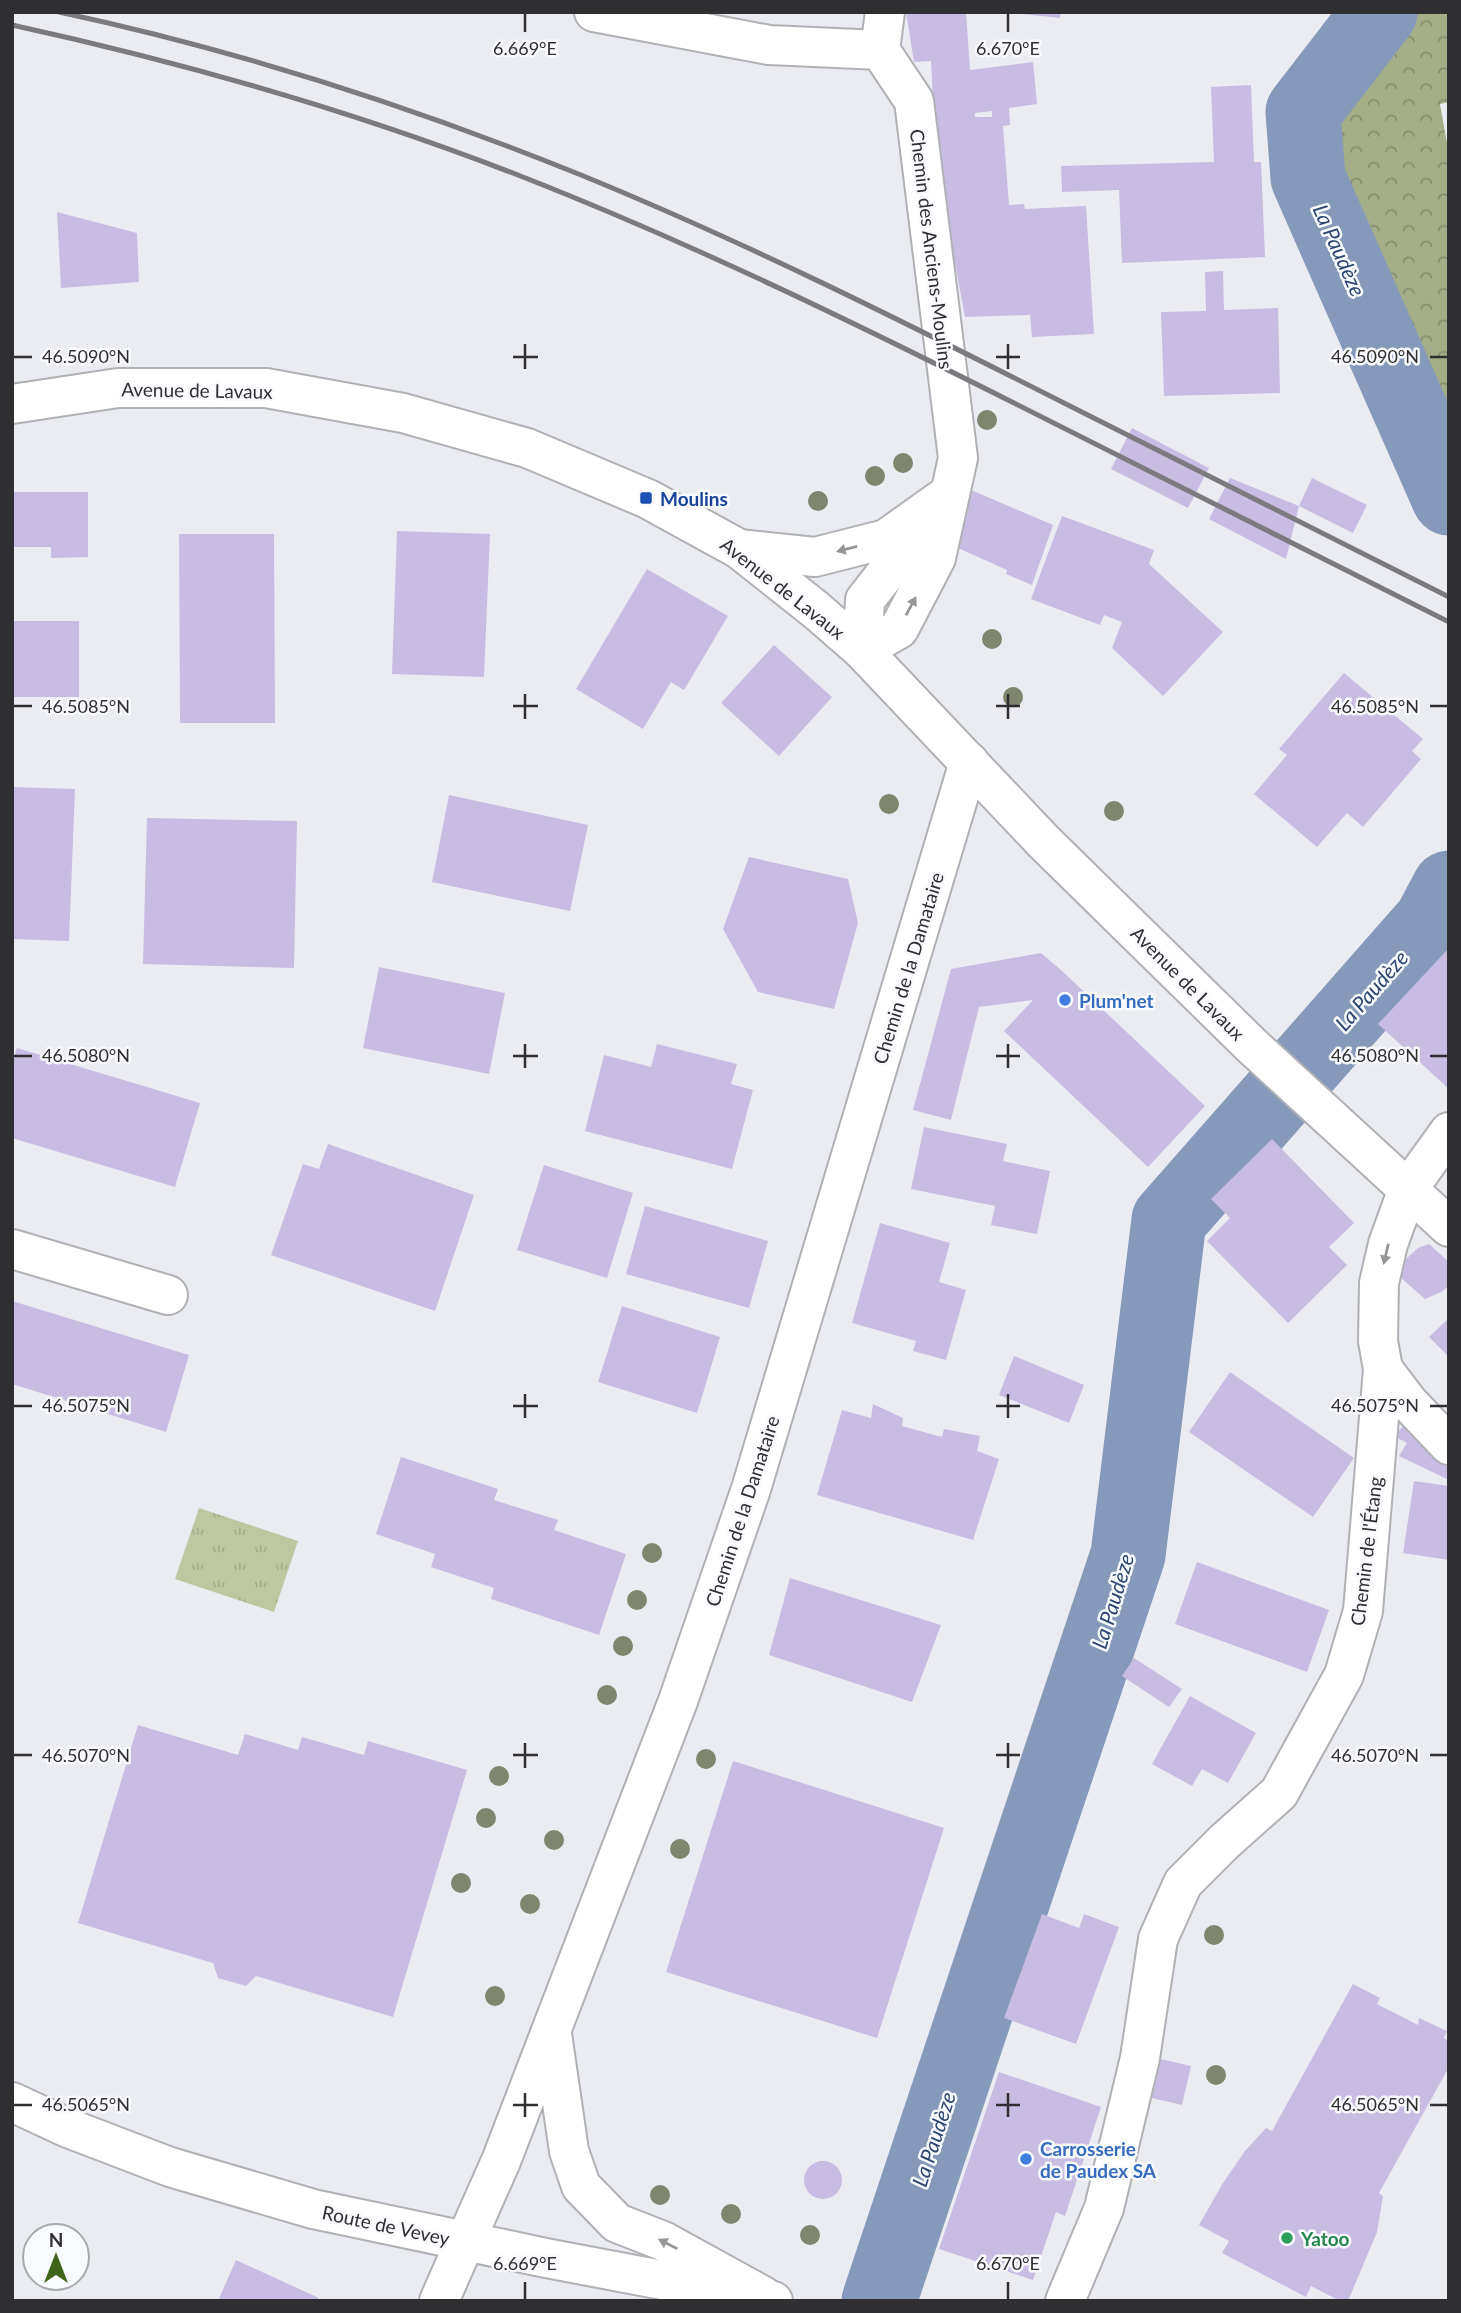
<svg xmlns="http://www.w3.org/2000/svg" width="1461" height="2313" viewBox="0 0 1461 2313" font-family="Lato,sans-serif">
  <style>
    .grass { fill: url(#grass-tufts) }
    .forest { fill: url(#forest-crowns) }
    .lines { fill: none; stroke-linecap: round; stroke-linejoin: round }
    .river { stroke: #8699ba; stroke-width: 75 }
    .building { fill: #c8bce2; fill-rule: evenodd }
    .minor-casing { stroke: #b0b1b5; stroke-width: 42 }
    .tertiary-casing { stroke: #b0b1b5; stroke-width: 42 }
    .secondary-casing { stroke: #b0b1b5; stroke-width: 42 }
    .primary-casing { stroke: #b0b1b5; stroke-width: 42 }
    .minor { stroke: #fff; stroke-width: 38 }
    .tertiary { stroke: #fff; stroke-width: 38 }
    .secondary { stroke: #fff; stroke-width: 38 }
    .primary { stroke: #fff; stroke-width: 38 }
    .rail { stroke: #7b7b7f; stroke-width: 5 }
    .tree { fill: #7f856e }
    .oneway { fill: #979798 }
    .ticks { fill: none; stroke: #2f2f31; stroke-width: 2.5 }
    .transit-dot { fill: #1a4fb4; stroke: #f9fafe; stroke-width: 2.5 }
    .shop-dot { fill: #3f7fe0; stroke: #f9fafe; stroke-width: 2.5 }
    .leisure-dot { fill: #2e9e5b; stroke: #f9fafe; stroke-width: 2.5 }
    .labels { text-anchor: middle; dominant-baseline: central; stroke-width: 5; stroke-linejoin: round; paint-order: stroke }
    .street-label { font-size: 19px; fill: #2f2f31; stroke: #f9fafe }
    .transit-label { font-size: 19px; font-weight: bold; fill: #164399; stroke: #f9fafe; text-anchor: start }
    .shop-label { font-size: 19px; font-weight: bold; fill: #366cbe; stroke: #f9fafe; text-anchor: start }
    .leisure-label { font-size: 19px; font-weight: bold; fill: #27864d; stroke: #f9fafe; text-anchor: start }
    .water-label { font-size: 21px; font-style: italic; fill: #2b4472; stroke: #f9fafe }
    .ticks-label { font-size: 18px; text-anchor: middle; fill: #2f2f31; stroke: #f9fafe; stroke-width: 5; stroke-linejoin: round; paint-order: stroke }
  </style>
  <defs>
    <pattern id="grass-tufts" width="24" height="20" patternUnits="userSpaceOnUse" patternTransform="scale(1.75)"><rect width="24" height="20" fill="#bdc8a3"/><path d="M3 7l-1-3M5 7V3M7 7l1-3M15 17l-1-3M17 17v-4M19 17l1-3" fill="none" stroke="#a3ac8d"/></pattern>
    <pattern id="forest-crowns" width="20" height="18" patternUnits="userSpaceOnUse" patternTransform="scale(1.75)"><rect width="20" height="18" fill="#a3ae88"/><path d="M2 6a3 3 0 1 1 6 0M12 15a3 3 0 1 1 6 0" fill="none" stroke="#858e70"/></pattern>
  </defs>
  <rect width="100%" height="100%" fill="#ebecf1"/>
  <!-- grass -->
  <path class="grass" d="M199,1508L298,1541L274,1612L175,1579Z"/>
  <!-- forest -->
  <path class="forest" d="M1335,12H1449V102L1440,104L1449,154V501L1301,164L1296,98L1314,39Z"/>
  <g class="lines">
    <!-- river -->
    <path class="river" d="M1380,12L1303,112L1308,178L1449,498
      M879,2301L1128,1555L1169,1220L1431,922L1449,888"/>
  </g>
  <!-- building -->
  <path class="building" d="M906,12H966L970,70L1033,62L1037,104L1009,108L1010,125L1003,126L1009,205L1024,204L1025,209L1086,206L1094,334L1032,337L1030,315L965,317L953,252H941L931,61L914,62ZM992,111V117H975V113Z
    M1022,12H1061L1060,18L1022,14Z
    M1251,85L1254,162H1261L1265,257L1122,263L1119,190L1062,192L1061,166L1214,162L1211,87Z
    M57,212L137,233L139,282L61,288Z
    M1223,271L1224,310L1278,308L1280,393L1164,396L1161,312L1206,311L1205,272Z
    M1132,428L1209,468L1188,508L1111,469Z
    M1230,478L1299,506L1286,559L1209,519Z
    M1312,478L1367,505L1353,533L1299,506Z
    M971,490L1053,525L1032,585L1006,574L1007,570L958,548L967,501Z
    M12,492H88V557L51,558V547H12Z
    M1062,516L1154,550L1149,564L1223,632L1163,696L1112,648L1122,622L1104,615L1100,625L1031,599Z
    M397,531L490,534L484,677L392,674Z
    M179,534H274L275,723H180Z
    M647,569L728,616L684,690L671,682L643,729L576,689Z
    M12,621H79V697H12Z
    M774,645L832,697L779,756L721,703Z
    M1344,673L1423,739L1412,751L1421,759L1363,827L1347,813L1317,847L1254,794L1287,755L1279,749Z
    M12,787L75,789L69,941L12,939Z
    M449,795L588,825L570,911L432,882Z
    M147,818L297,821L294,968L143,964Z
    M749,857L848,879L858,923L834,1009L758,992L723,929Z
    M1449,948V1089L1378,1024Z
    M1041,953L1061,970L1205,1106L1148,1167L1004,1031L1033,1000L979,1007L951,1120L913,1110L951,969Z
    M379,967L505,993L489,1074L363,1048Z
    M657,1044L737,1064L731,1084L753,1090L732,1169L585,1131L604,1055L651,1067Z
    M17,1048L200,1103L175,1187L12,1138V1063Z
    M924,1127L1007,1144L1003,1161L1050,1171L1037,1234L991,1225L995,1206L911,1189Z
    M1272,1139L1354,1223L1329,1247L1347,1265L1288,1323L1207,1241L1230,1218L1211,1199Z
    M328,1144L474,1195L435,1311L271,1255L303,1164L319,1169Z
    M544,1165L633,1193L607,1278L517,1250Z
    M645,1206L768,1241L749,1308L626,1274Z
    M880,1223L950,1243L939,1282L966,1290L946,1360L913,1351L916,1341L852,1323Z
    M1429,1244L1449,1262V1286L1441,1292L1425,1299L1401,1278L1405,1260L1418,1248Z
    M12,1301L189,1355L166,1432L12,1384Z
    M622,1306L720,1337L697,1413L598,1382Z
    M1449,1318V1357L1429,1337Z
    M1014,1356L1084,1385L1069,1423L999,1395Z
    M1230,1372L1354,1458L1313,1517L1189,1432Z
    M873,1404L903,1418L902,1426L942,1437L944,1429L980,1436L977,1451L999,1459L973,1540L817,1495L842,1410L871,1418Z
    M1405,1424L1449,1468V1480L1399,1456L1407,1443L1394,1436Z
    M401,1457L498,1489L494,1500L558,1520L554,1530L626,1554L599,1635L491,1599L494,1588L431,1567L435,1554L376,1534Z
    M1414,1481L1449,1486V1560L1403,1553Z
    M1197,1562L1329,1610L1307,1672L1175,1624Z
    M790,1578L941,1625L912,1702L769,1655Z
    M1134,1658L1182,1689L1169,1707L1122,1676Z
    M1190,1696L1256,1733L1228,1783L1202,1769L1192,1786L1152,1764Z
    M138,1725L238,1755L245,1734L298,1750L302,1737L364,1755L368,1741L467,1770L393,2017L256,1976L246,1986L218,1978L213,1963L78,1923Z
    M733,1761L944,1828L877,2038L666,1972Z
    M1042,1914L1079,1928L1084,1914L1119,1927L1076,2044L1004,2018Z
    M1353,1984L1380,1998L1377,2004L1418,2025L1419,2018L1447,2031L1444,2038L1449,2041V2067L1379,2193L1383,2196L1377,2232L1348,2301H1340L1311,2286L1306,2297L1222,2253L1229,2241L1199,2225L1223,2183L1245,2151L1266,2128L1272,2131Z
    M1156,2058L1191,2066L1182,2105L1147,2097Z
    M999,2072L1101,2107L1065,2216L1056,2212L1033,2280L939,2249Z
    M804 2180a19 19 0 1 1 38 0a19 19 0 1 1-38 0Z
    M236,2260L319,2298L317,2301H218Z"/>
  <g class="lines">
    <!-- minor casing -->
    <g class="minor-casing">
      <path id="minor" d="M594,12L769,45L880,50
        M739,549L815,557L886,539L949,494
        M862,650L899,629L936,558L958,458L914,101L880,50L885,12
        M862,650L865,600L923,526
        M12,1249L168,1295
        M1383,1369L1408,1402L1449,1445
        M439,2301L465,2242
        M1065,2301L1104,2208L1140,2058L1158,1939L1183,1883L1224,1842L1279,1793L1344,1675L1363,1611L1383,1369L1378,1341L1379,1283L1388,1244L1408,1189L1449,1132"/>
    </g>
    <!-- tertiary casing -->
    <g class="tertiary-casing">
      <path id="tertiary" d="M552,2034L569,2151L581,2186L617,2223L663,2241L763,2296
        M465,2242L501,2161L678,1701L751,1489L969,762"/>
    </g>
    <!-- secondary casing -->
    <g class="secondary-casing">
      <path id="secondary" d="M12,2102L68,2128L170,2167L313,2209L546,2258L773,2301"/>
    </g>
    <!-- primary casing -->
    <g class="primary-casing">
      <path id="primary" d="M12,404L118,388H266L403,413L527,448L648,499L739,549L816,610L862,650L1044,842L1251,1045L1449,1227"/>
    </g>
    <!-- minor -->
    <use href="#minor" class="minor"/>
    <!-- tertiary -->
    <use href="#tertiary" class="tertiary"/>
    <!-- secondary -->
    <use href="#secondary" class="secondary"/>
    <!-- primary -->
    <use href="#primary" class="primary"/>
    <!-- rail -->
    <path class="rail" d="M59,12C237,50 413,107 581,175C745,242 904,322 1062,402C1191,467 1320,532 1449,597
      M12,25C186,63 357,112 523,177C691,243 853,322 1014,403C1159,476 1304,549 1449,622"/>
  </g>
  <!-- trees -->
  <g class="tree">
    <circle cx="987" cy="420" r="10"/>
    <circle cx="903" cy="463" r="10"/>
    <circle cx="875" cy="476" r="10"/>
    <circle cx="818" cy="501" r="10"/>
    <circle cx="992" cy="639" r="10"/>
    <circle cx="1013" cy="697" r="10"/>
    <circle cx="889" cy="804" r="10"/>
    <circle cx="1114" cy="811" r="10"/>
    <circle cx="652" cy="1553" r="10"/>
    <circle cx="637" cy="1600" r="10"/>
    <circle cx="623" cy="1646" r="10"/>
    <circle cx="607" cy="1695" r="10"/>
    <circle cx="706" cy="1759" r="10"/>
    <circle cx="499" cy="1776" r="10"/>
    <circle cx="486" cy="1818" r="10"/>
    <circle cx="554" cy="1840" r="10"/>
    <circle cx="680" cy="1849" r="10"/>
    <circle cx="461" cy="1883" r="10"/>
    <circle cx="530" cy="1904" r="10"/>
    <circle cx="1214" cy="1935" r="10"/>
    <circle cx="495" cy="1996" r="10"/>
    <circle cx="1216" cy="2075" r="10"/>
    <circle cx="660" cy="2195" r="10"/>
    <circle cx="731" cy="2214" r="10"/>
    <circle cx="810" cy="2235" r="10"/>
  </g>
  <!-- one-way arrows -->
  <defs><path id="oneway-solid" d="M-6-.8H1V-3.2L6.5 0L1 3.2V.8H-6Z" transform="scale(1.75)"/></defs>
  <g class="oneway">
    <use href="#oneway-solid" transform="translate(847 549) rotate(166)"/>
    <use href="#oneway-solid" transform="translate(911 606) rotate(-62)"/>
    <use href="#oneway-solid" transform="translate(1386 1254) rotate(103)"/>
    <use href="#oneway-solid" transform="translate(668 2244) rotate(-153)"/>
  </g>
  <!-- ticks -->
  <path class="ticks" d="M525,14V32M1008,14V32M525,344V369M1008,344V369M14,357H32M513,357H538M996,357H1020M1430,357H1447M525,694V719M1008,694V719M14,706H32M513,706H538M996,706H1020M1430,706H1447M525,1044V1068M1008,1044V1068M14,1056H32M513,1056H538M996,1056H1020M1430,1056H1447M525,1394V1418M1008,1394V1418M14,1406H32M513,1406H538M996,1406H1020M1430,1406H1447M525,1743V1768M1008,1743V1768M14,1755H32M513,1755H538M996,1755H1020M1430,1755H1447M525,2093V2117M1008,2093V2117M14,2105H32M513,2105H538M996,2105H1020M1430,2105H1447M525,2282V2299M1008,2282V2299"/>
  <!-- markers -->
  <rect class="transit-dot" x="639" y="491" width="14" height="14" rx="3.5"/>
  <g class="shop-dot">
    <circle cx="1065" cy="1000" r="7"/>
    <circle cx="1026" cy="2159" r="7"/>
  </g>
  <circle class="leisure-dot" cx="1287" cy="2238" r="7"/>
  <g class="labels">
    <!-- street labels -->
    <g class="street-label">
      <text transform="translate(932 249) rotate(83)">Chemin des Anciens-Moulins</text>
      <text transform="translate(197 390) rotate(1)">Avenue de Lavaux</text>
      <text transform="translate(783 588) rotate(38)">Avenue de Lavaux</text>
      <text transform="translate(908 968) rotate(-73)">Chemin de la Damataire</text>
      <text transform="translate(1188 983) rotate(45)">Avenue de Lavaux</text>
      <text transform="translate(742 1511) rotate(-72)">Chemin de la Damataire</text>
      <text transform="translate(1366 1551) rotate(-83)">Chemin de l'Étang</text>
      <text transform="translate(386 2225) rotate(12)">Route de Vevey</text>
    </g>
    <!-- transit labels -->
    <g class="transit-label">
      <text x="660" y="498">Moulins</text>
    </g>
    <!-- shop labels -->
    <g class="shop-label">
      <text x="1079" y="1000">Plum'net</text>
      <text x="1040" y="2148">Carrosserie<tspan x="1040" dy="22">de Paudex SA</tspan></text>
    </g>
    <!-- leisure labels -->
    <g class="leisure-label">
      <text x="1301" y="2238">Yatoo</text>
    </g>
    <!-- water labels -->
    <g class="water-label">
      <text transform="translate(1340 250) rotate(66)">La Paudèze</text>
      <text transform="translate(1371 990) rotate(-49)">La Paudèze</text>
      <text transform="translate(1112 1601) rotate(-73)">La Paudèze</text>
      <text transform="translate(933 2139) rotate(-72)">La Paudèze</text>
    </g>
  </g>
  <g class="ticks-label">
    <text x="525" y="55">6.669°E</text>
    <text x="1008" y="55">6.670°E</text>
    <text x="86" y="363">46.5090°N</text>
    <text x="1375" y="363">46.5090°N</text>
    <text x="86" y="713">46.5085°N</text>
    <text x="1375" y="713">46.5085°N</text>
    <text x="86" y="1062">46.5080°N</text>
    <text x="1375" y="1062">46.5080°N</text>
    <text x="86" y="1412">46.5075°N</text>
    <text x="1375" y="1412">46.5075°N</text>
    <text x="86" y="1762">46.5070°N</text>
    <text x="1375" y="1762">46.5070°N</text>
    <text x="86" y="2111">46.5065°N</text>
    <text x="1375" y="2111">46.5065°N</text>
    <text x="525" y="2270">6.669°E</text>
    <text x="1008" y="2270">6.670°E</text>
  </g>
  <!-- border -->
  <rect width="1461" height="2313" fill="none" stroke="#2f2f31" stroke-width="28"/>
  <!-- north arrow -->
  <g transform="translate(56 2257)"><circle r="33" fill="#f9fafe" stroke="#a8a9ac" stroke-width="2"/>
  <path d="M0-5L12 26L0 18L-12 26Z" fill="#42641a"/>
  <text y="-10" font-size="19" font-weight="bold" text-anchor="middle" fill="#2f2f31">N</text>
  </g>
</svg>
